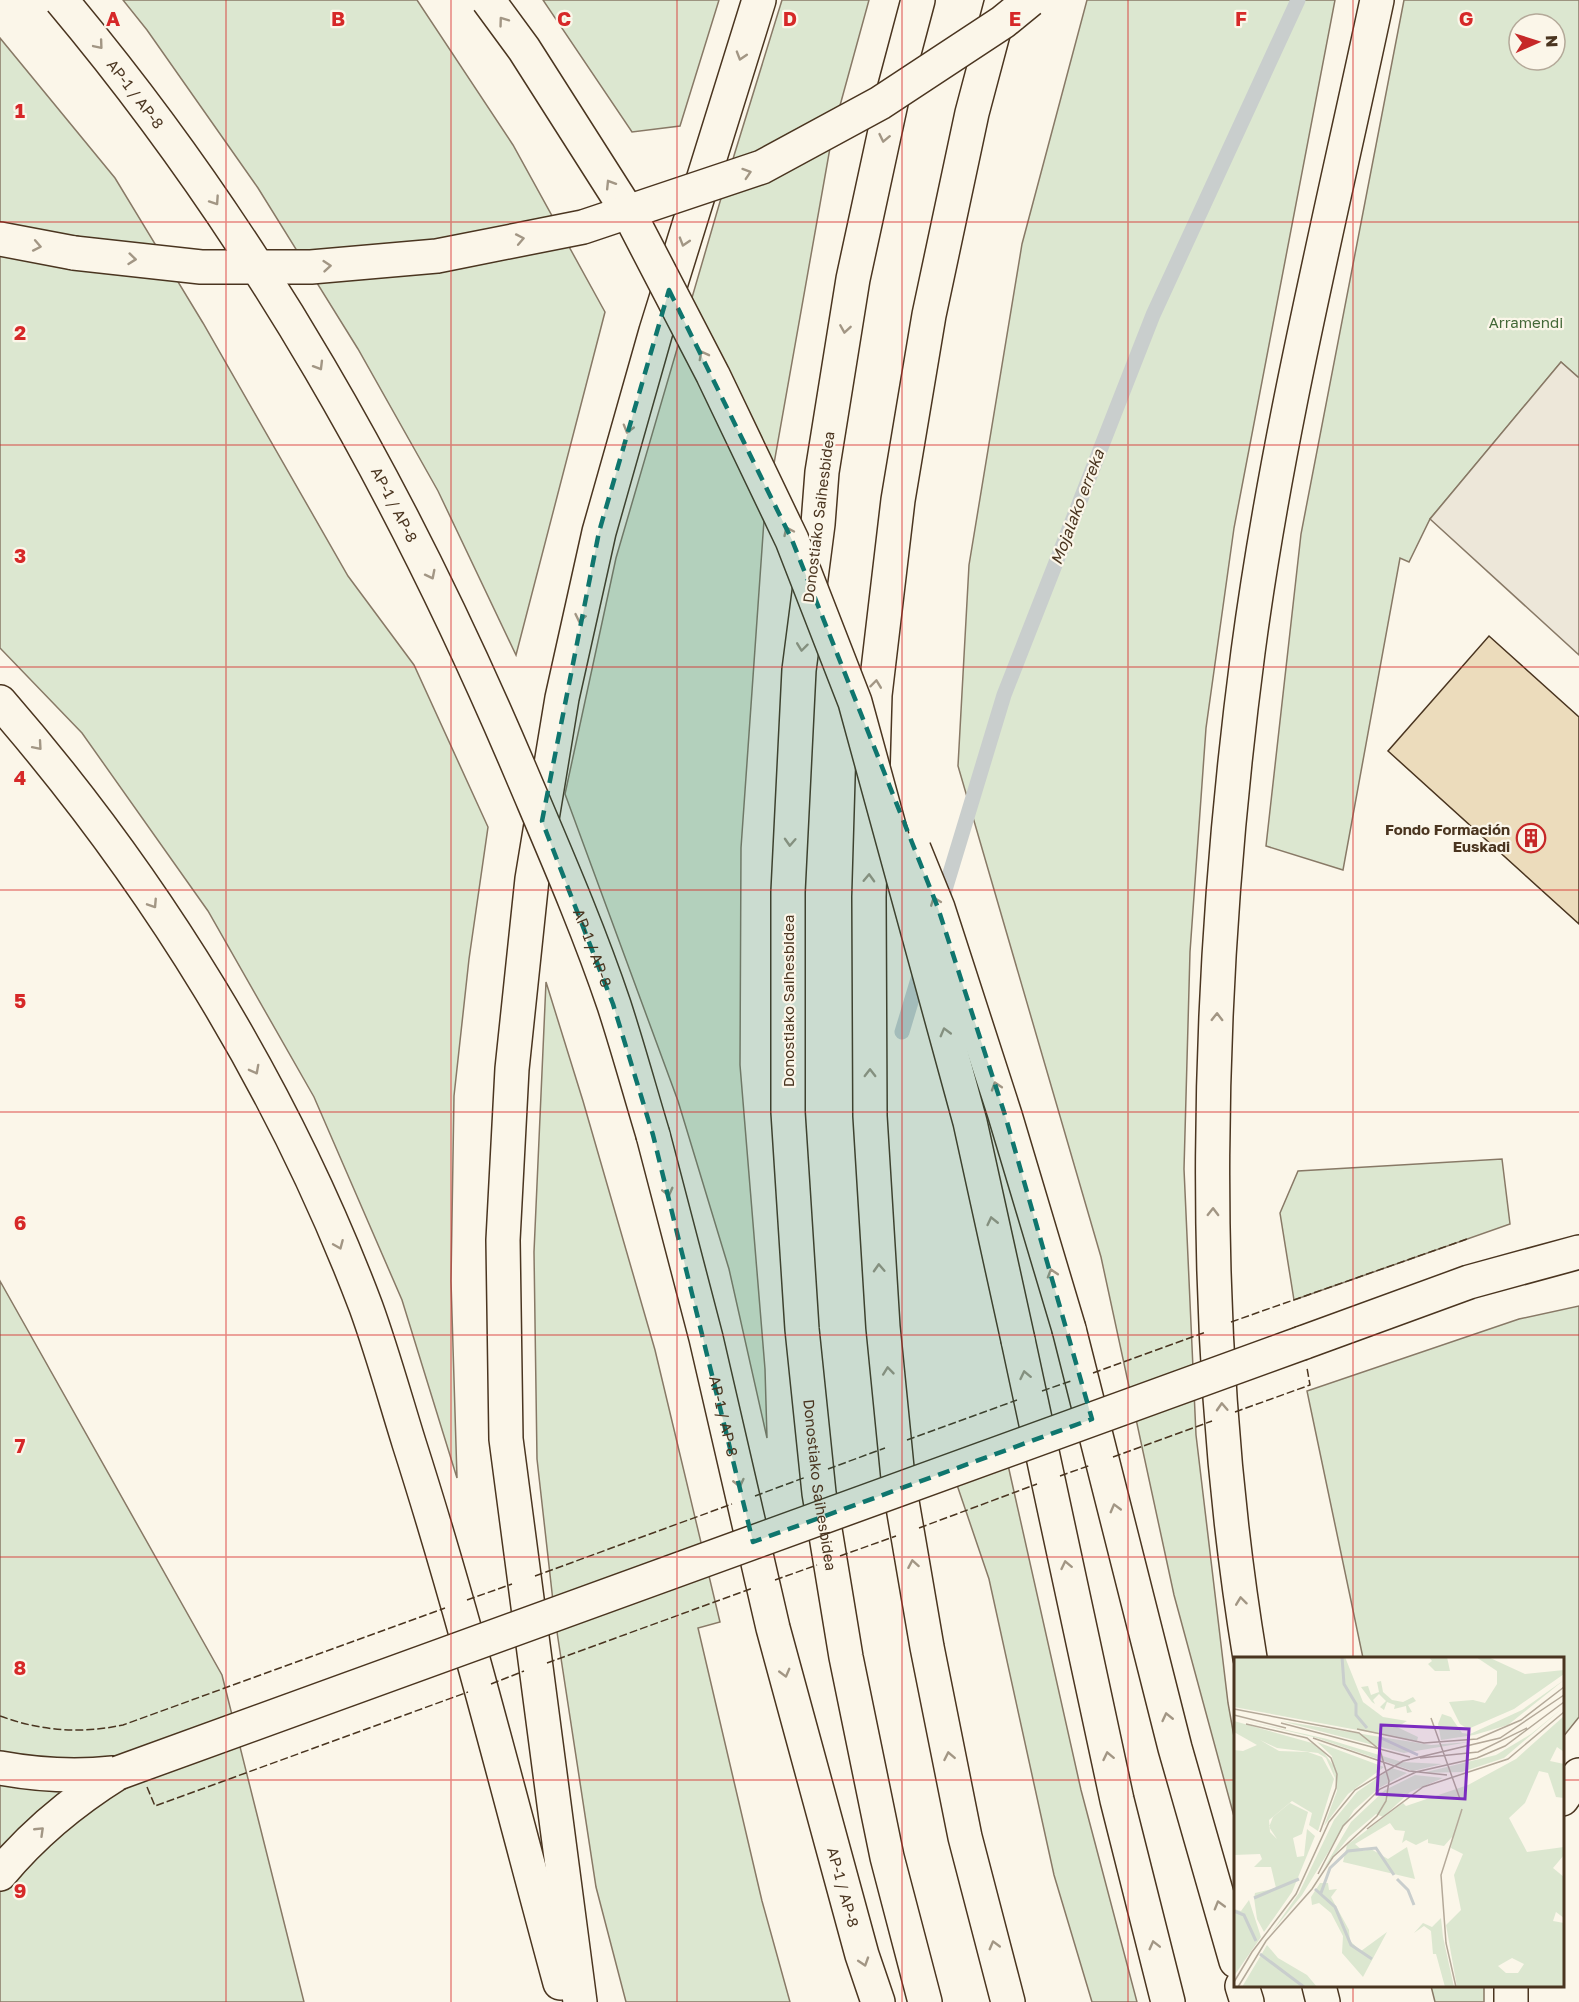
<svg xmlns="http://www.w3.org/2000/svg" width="1579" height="2002" viewBox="0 0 1579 2002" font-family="'Golos Text',sans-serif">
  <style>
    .green { fill: #dce7d0; stroke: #887966; stroke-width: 1.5; fill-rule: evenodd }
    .parking { fill: #ede7d9; stroke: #887966; stroke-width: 1.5 }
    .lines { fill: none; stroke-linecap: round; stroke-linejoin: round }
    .stream { stroke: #c9cecd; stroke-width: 15 }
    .building { fill: #ecdcbc; stroke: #4a3520; stroke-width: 1.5 }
    .minor-casing { stroke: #4a3520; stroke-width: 36 }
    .tertiary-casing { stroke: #4a3520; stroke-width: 36 }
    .motorway-casing { stroke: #4a3520; stroke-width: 36 }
    .minor { stroke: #fbf6e9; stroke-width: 33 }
    .tertiary { stroke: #fbf6e9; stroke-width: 33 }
    .motorway { stroke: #fbf6e9; stroke-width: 33 }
    .tertiary-bridge-casing { stroke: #4a3520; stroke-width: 36; stroke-linecap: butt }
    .motorway-bridge-casing { stroke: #4a3520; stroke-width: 36; stroke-linecap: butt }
    .tertiary-bridge { stroke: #fbf6e9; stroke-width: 33 }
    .motorway-bridge { stroke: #fbf6e9; stroke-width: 33 }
    .fence { stroke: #4a3520; stroke-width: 1.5; stroke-dasharray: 8 3; stroke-linecap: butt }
    .oneway { stroke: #a29684 }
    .marked { fill: #0f766e; fill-opacity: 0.2; stroke: #0f766e; stroke-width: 4.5; stroke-dasharray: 12 8; stroke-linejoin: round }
    .grid { fill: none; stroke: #d62828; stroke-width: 1.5; stroke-opacity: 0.55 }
    .labels { text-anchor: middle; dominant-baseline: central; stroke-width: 4.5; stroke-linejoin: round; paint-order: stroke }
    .street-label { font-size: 15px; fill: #4a3520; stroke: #fbf6e9 }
    .park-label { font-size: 15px; fill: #436837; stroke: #fbf6e9 }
    .poi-label { font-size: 15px; font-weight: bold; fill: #4a3520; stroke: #fbf6e9; text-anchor: end }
    .water-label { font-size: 16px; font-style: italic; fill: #4a3520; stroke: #fbf6e9 }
    .inset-river { fill: none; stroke: #c9cecd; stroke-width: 3 }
    .inset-road { fill: none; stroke: #b4a999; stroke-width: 1.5 }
    .view { fill: #7b2cbf; fill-opacity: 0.15; stroke: #7b2cbf; stroke-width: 3 }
    .inset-edge { fill: none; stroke: #4a3520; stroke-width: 3 }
    .grid-label { font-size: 20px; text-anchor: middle; font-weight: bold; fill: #d62828; stroke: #fbf6e9; stroke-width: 4.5; stroke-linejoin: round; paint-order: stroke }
  </style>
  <rect width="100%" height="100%" fill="#fbf6e9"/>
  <!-- green -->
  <path class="green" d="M123,0H417L513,145L605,312L516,655L438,491L358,349L258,188L147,30Z
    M543,0H719L680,126L632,132Z
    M782,0H869L833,131L764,520L741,848L740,1065L765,1369L767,1438L729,1269L678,1101L565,794L616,558L724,188Z
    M1087,0H1335L1234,528L1206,728L1190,952L1184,1169L1196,1435L1228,1703L1235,1742V1820L1174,1595L1101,1257L958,766L969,565L1022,244Z
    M1404,0H1579V378L1561,362L1430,519L1409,562L1400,558L1343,870L1266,846L1301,534ZM1519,24H1555V60H1519Z
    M0,38L115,178L203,323L348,576L414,665L488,827L469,959L454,1096L451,1281L457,1478L402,1300L314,1097L208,911L82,733L0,648Z
    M546,982L583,1101L655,1350L720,1622L698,1628L762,1901L790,2002H626L596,1887L555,1619L537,1459L534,1252Z
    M1502,1159L1510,1224L1294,1300L1280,1213L1298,1171Z
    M0,1281L222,1675L304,2002H0Z
    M1579,1306V1717L1563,1737L1562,1658H1363L1307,1391L1519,1319Z
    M1008,1465L1081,1790L1137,2002H1092L1054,1875L989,1579L955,1479Z
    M1431,1986H1484V2002H1435Z"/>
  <!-- parking -->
  <path class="parking" d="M1561,362L1579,378V655L1430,519Z"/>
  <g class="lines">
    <!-- stream -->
    <path class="stream" d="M941,903L1004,695L1153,315L1298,0
      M902,1032L921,969"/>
  </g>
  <!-- building -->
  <path class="building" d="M1489,636L1579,717V924L1388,751Z"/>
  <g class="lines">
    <!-- minor casing -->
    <g class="minor-casing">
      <path id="minor" d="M1562,1799L1579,1775
        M1511,2002V1986"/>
    </g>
    <!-- tertiary casing -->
    <g class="tertiary-casing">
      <path id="tertiary" d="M1302,1343L1469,1282L1579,1252
        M0,1768C38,1775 74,1777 113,1773
        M0,1874C34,1833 73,1801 118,1773"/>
    </g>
    <!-- motorway casing -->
    <g class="motorway-casing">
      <g id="motorway">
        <path id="s1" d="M918,0L893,94L853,279L822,472L818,524L799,670L788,892V1112L802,1329L819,1493L846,1657L887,1857L925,2002"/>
        <path d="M1002,0L972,113L929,315L898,500L875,695L869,897L870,1116L883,1327L898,1478L927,1647L965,1837L1008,2002"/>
        <path d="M0,239L74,253"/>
        <path d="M0,702C154,879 283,1087 366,1307C382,1351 395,1398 409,1443C466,1621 511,1803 560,1983"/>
        <path id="s2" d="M653,1135L706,1338L773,1628L862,1955L878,2002"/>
        <path d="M1069,1329L1175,1748L1236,1961"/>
        <path d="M1018,1340L1117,1800L1168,2002"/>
        <path d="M1250,1658C1196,1331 1205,981 1248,652C1277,433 1331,216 1377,0"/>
        <path d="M1242,1986L1247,2002"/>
        <path d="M1319,1986L1323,2002"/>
        <path d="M580,2002L506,1439L503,1240L512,1069L532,879L562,698L599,532L656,331L759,0"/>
      </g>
    </g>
    <!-- minor -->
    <use href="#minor" class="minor"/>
    <!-- tertiary -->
    <use href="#tertiary" class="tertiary"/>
    <!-- motorway -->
    <use href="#motorway" class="motorway"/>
    <!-- tertiary-bridge casing -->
    <g class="tertiary-bridge-casing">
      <path id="tertiary-bridge" d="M118,1773L1302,1343"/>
    </g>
    <!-- motorway-bridge casing -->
    <g class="motorway-bridge-casing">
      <g id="motorway-bridge">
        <path id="s3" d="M61,0C256,232 402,492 520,770C553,848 587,925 614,1005C628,1048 640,1092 653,1135"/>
        <path d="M488,0L524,49L631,217L713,375L792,540L855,702L970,1122L1018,1340"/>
        <path d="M74,253L201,267H311L437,256L583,227L762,167L880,103L1003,22L1030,0"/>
        <path d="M914,849L938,908L1005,1115L1069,1329"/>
      </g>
    </g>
    <!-- tertiary-bridge -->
    <use href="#tertiary-bridge" class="tertiary-bridge"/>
    <!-- motorway-bridge -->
    <use href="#motorway-bridge" class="motorway-bridge"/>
    <!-- fence -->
    <path class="fence" d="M1231,1322L1467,1239
      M1093,1373L1206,1332
      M1042,1391L1071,1381
      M1235,1412L1310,1385L1307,1368
      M907,1440L1017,1400
      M1113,1457L1212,1421
      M828,1469L885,1448
      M1060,1476L1091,1465
      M755,1496L806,1477
      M919,1528L1037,1484
      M840,1556L896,1536
      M535,1576L732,1504
      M775,1580L817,1565
      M467,1600L512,1584
      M547,1663L753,1588
      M491,1684L524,1671
      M0,1716C41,1731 80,1734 123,1725L445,1608
      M147,1787L155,1806L468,1692"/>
  </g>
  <!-- one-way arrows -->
  <defs><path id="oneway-chevron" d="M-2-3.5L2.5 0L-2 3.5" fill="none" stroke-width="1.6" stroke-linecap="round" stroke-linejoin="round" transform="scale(1.5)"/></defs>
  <g class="oneway">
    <use href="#oneway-chevron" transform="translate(503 21) rotate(-126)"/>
    <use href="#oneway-chevron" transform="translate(99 45) rotate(50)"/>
    <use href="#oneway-chevron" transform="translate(741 56) rotate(107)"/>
    <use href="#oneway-chevron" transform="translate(884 138) rotate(102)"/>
    <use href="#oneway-chevron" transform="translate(747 173) rotate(-18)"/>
    <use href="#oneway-chevron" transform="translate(610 184) rotate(-122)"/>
    <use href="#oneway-chevron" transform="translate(215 201) rotate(56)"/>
    <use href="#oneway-chevron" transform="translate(520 239) rotate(-11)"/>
    <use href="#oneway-chevron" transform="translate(684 242) rotate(107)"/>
    <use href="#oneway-chevron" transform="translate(37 246) rotate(11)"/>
    <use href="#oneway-chevron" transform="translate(132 259) rotate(6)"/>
    <use href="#oneway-chevron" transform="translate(327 266) rotate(-5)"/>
    <use href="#oneway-chevron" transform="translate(845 329) rotate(99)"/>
    <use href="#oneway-chevron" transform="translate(703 355) rotate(-118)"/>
    <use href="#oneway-chevron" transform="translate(319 366) rotate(59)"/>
    <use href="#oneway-chevron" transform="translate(628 429) rotate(106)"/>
    <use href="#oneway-chevron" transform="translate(788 531) rotate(-115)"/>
    <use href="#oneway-chevron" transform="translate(431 575) rotate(63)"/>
    <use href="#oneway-chevron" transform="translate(580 618) rotate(102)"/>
    <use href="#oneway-chevron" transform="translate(802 647) rotate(97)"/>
    <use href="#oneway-chevron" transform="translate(876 684) rotate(-83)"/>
    <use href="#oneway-chevron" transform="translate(38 746) rotate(49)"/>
    <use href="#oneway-chevron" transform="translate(790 842) rotate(93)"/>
    <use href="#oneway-chevron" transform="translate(869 878) rotate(-88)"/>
    <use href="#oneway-chevron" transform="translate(935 901) rotate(-111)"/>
    <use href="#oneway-chevron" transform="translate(153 904) rotate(57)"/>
    <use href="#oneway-chevron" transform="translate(1217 1017) rotate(-89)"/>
    <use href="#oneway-chevron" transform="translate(945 1032) rotate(-105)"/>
    <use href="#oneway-chevron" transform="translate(255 1070) rotate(62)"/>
    <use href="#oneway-chevron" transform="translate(870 1073) rotate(-90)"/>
    <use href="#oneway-chevron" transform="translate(996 1086) rotate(-108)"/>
    <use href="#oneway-chevron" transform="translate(668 1192) rotate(76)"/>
    <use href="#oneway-chevron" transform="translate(1213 1212) rotate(-89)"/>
    <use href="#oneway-chevron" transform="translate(992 1221) rotate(-103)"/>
    <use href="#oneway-chevron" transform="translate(339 1245) rotate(67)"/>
    <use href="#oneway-chevron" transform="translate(879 1268) rotate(-93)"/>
    <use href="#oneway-chevron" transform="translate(1052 1273) rotate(-107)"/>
    <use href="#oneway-chevron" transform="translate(888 1371) rotate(-96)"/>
    <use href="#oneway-chevron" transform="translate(1025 1375) rotate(-102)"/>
    <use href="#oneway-chevron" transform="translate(1222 1407) rotate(-93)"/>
    <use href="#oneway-chevron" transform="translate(739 1483) rotate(77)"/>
    <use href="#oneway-chevron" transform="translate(1115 1508) rotate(-105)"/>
    <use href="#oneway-chevron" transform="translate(913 1564) rotate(-100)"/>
    <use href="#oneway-chevron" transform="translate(1066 1565) rotate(-102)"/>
    <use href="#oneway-chevron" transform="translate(1241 1601) rotate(-97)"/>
    <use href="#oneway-chevron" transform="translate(785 1673) rotate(75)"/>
    <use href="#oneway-chevron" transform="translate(1167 1717) rotate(-103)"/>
    <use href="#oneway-chevron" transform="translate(949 1756) rotate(-101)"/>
    <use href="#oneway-chevron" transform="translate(1108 1756) rotate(-102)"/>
    <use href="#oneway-chevron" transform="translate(40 1831) rotate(-44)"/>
    <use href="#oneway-chevron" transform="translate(1219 1905) rotate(-106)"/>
    <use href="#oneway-chevron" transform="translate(994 1945) rotate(-105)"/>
    <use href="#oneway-chevron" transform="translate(1154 1945) rotate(-104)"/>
    <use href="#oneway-chevron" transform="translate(864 1962) rotate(72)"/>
  </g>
  <!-- marked area -->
  <path class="marked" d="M669,290L792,540L938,908L1005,1115L1092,1419L753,1542L653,1135L613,1004L542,821L599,532Z"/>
  <!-- grid -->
  <path class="grid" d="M226,0V2002M451,0V2002M677,0V2002M902,0V2002M1128,0V2002M1353,0V1658M0,222H1579M0,445H1579M0,667H1579M0,890H1579M0,1112H1579M0,1335H1579M0,1557H1579M0,1780H1236M1562,1780H1579M1353,1986V2002"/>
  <!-- icons -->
  <defs>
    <g id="building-ring" transform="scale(1.5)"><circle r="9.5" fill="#fbf6e9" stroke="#c62828" stroke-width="1.5"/><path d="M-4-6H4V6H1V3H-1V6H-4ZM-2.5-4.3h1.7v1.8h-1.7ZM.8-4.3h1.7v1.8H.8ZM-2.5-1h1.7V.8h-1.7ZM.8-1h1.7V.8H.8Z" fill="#c62828"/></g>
  </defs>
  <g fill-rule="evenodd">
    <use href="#building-ring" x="1531" y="838"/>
  </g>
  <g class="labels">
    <!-- street labels -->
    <g class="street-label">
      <text stroke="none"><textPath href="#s3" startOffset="120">AP-1 / AP-8</textPath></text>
      <text stroke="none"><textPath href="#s3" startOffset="606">AP-1 / AP-8</textPath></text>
      <text transform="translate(818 517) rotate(-83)">Donostiako Saihesbidea</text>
      <text stroke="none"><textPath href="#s3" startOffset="1092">AP-1 / AP-8</textPath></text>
      <text transform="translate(788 1001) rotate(-90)">Donostiako Saihesbidea</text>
      <text stroke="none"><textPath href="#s2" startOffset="290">AP-1 / AP-8</textPath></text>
      <text stroke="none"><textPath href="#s1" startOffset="1498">Donostiako Saihesbidea</textPath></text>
      <text stroke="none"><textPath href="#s2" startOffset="776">AP-1 / AP-8</textPath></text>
    </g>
    <!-- park labels -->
    <g class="park-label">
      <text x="1526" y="322">Arramendi</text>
    </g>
    <!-- poi labels -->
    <g class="poi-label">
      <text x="1510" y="829">Fondo Formación<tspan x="1510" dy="17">Euskadi</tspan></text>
    </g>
    <!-- water labels -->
    <g class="water-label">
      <text transform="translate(1077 507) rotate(-69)">Mojalako erreka</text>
    </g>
  </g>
  <!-- overview -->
  <g transform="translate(1234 1657)">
    <rect width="330" height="330" fill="#fbf6e9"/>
    <path d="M0,0H111L129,45L149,60L173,64L163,70L184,80L183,84L0,50ZM195,0H213L216,14H201L194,7L198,4ZM242,0H254L291,17L330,13V17L280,52L234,72L226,67L215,45L239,43L251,46L263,27V14ZM330,23L274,68L240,78L207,83L204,67L208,57L217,60L228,76L236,77L288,53ZM147,24L149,35L158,43L169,45L179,40L182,44L174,48L178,55L173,56L172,49L160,52L161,48L153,45L150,53L146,50L152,44L145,37L139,43L141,47L138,45L127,30L134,29L137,38L145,35L143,25ZM330,50L270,101L228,115L188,116L262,98L297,77ZM330,59V95L323,90L316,104L330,107V141L322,140L314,116L305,114L291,146L275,161L293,195L330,190V198L319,211L330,220V261L322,255L319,264L330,266V330H223L212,268L227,253L220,218L229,197L217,191L218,180L210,189L194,186V182L182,188L172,183L168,186L171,174L161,173L156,166L121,187L129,194L137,192L154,202L173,190L181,222L109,205L113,188L169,146L172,149L234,128L282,102ZM278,301L290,307L284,316H272L264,309ZM3,62L93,82L168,105L208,107L179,114L83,81ZM0,64L78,86L88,93L99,108L101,121L92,101L84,96L43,91L26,83L45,94L74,95L88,100L100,122L84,174L75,168L78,156L58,144L35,163L36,175L43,182L35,170L39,160L56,146L74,155L68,177L59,181L63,200L70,199L73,172L81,179L58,235L30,275L23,262L20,241L21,236L42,231L37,210H20L28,202L26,197L0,198V93L9,94L23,88L0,75ZM47,64L197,88L235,85L170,96ZM83,85L150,110L114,137L90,169L103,134L98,99ZM158,111L173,116L145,131L120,153L68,238L37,276L65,236L100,163L123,135ZM181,118L209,121L176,135L149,160L142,157L115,180L90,211L117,165L151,133ZM86,226H94L95,233L103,232L97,240L115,273L116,284L127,294L153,275L129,320L108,296L109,279L97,256L85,246L78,248L77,240ZM15,243L27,280L0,319V252L7,254ZM207,261L209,280L220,330H211L202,297H199L197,274L190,269L180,276L189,266L198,270ZM33,288L44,301L73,318L83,330H8Z" fill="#dce7d0" fill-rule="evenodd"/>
    <path class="inset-river" d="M108,0L110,27L122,47V58L133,71M145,80L184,98M163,222L174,233L180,248M81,232L101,250L117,288L138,302M87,236L96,211L114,194L142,191L160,218M20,241L65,222M0,254L10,258L22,284M26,297L70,330"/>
    <path class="inset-road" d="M0,52L125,76L146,93L155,124L152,144L143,159L99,200L78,232L32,284L4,330M0,58L52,71M197,61L226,142M47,66L176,100M12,67L73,81L97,101L103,117L102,131L86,175M123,72L190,86L243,82L287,63L330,30M79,81L175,114L213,118M186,101L244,95L293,71M133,172L189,130L274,102L330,55M84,217L109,169L146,132L182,115L243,101L271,89L330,45M0,325L18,295L62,237L95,165L121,133L169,104L266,81L330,38M222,330L212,286L207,218L228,152"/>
    <path class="view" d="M147,68L235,72L231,142L143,137Z"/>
    <rect width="330" height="330" class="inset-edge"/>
  </g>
  <g class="grid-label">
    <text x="113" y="26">A</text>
    <text x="338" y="26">B</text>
    <text x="564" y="26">C</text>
    <text x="790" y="26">D</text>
    <text x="1015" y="26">E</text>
    <text x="1241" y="26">F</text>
    <text x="1466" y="26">G</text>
    <text x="20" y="118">1</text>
    <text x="20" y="340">2</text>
    <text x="20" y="563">3</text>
    <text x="20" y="785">4</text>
    <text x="20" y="1008">5</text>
    <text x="20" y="1230">6</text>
    <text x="20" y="1453">7</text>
    <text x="20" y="1675">8</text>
    <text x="20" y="1898">9</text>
  </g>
  <!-- north arrow -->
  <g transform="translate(1537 42) rotate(87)"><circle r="28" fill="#fbf6e9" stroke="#b4a999" stroke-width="1.5"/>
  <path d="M0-4.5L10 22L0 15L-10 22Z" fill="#c62828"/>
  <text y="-9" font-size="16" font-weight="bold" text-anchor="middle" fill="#4a3520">N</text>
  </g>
</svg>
